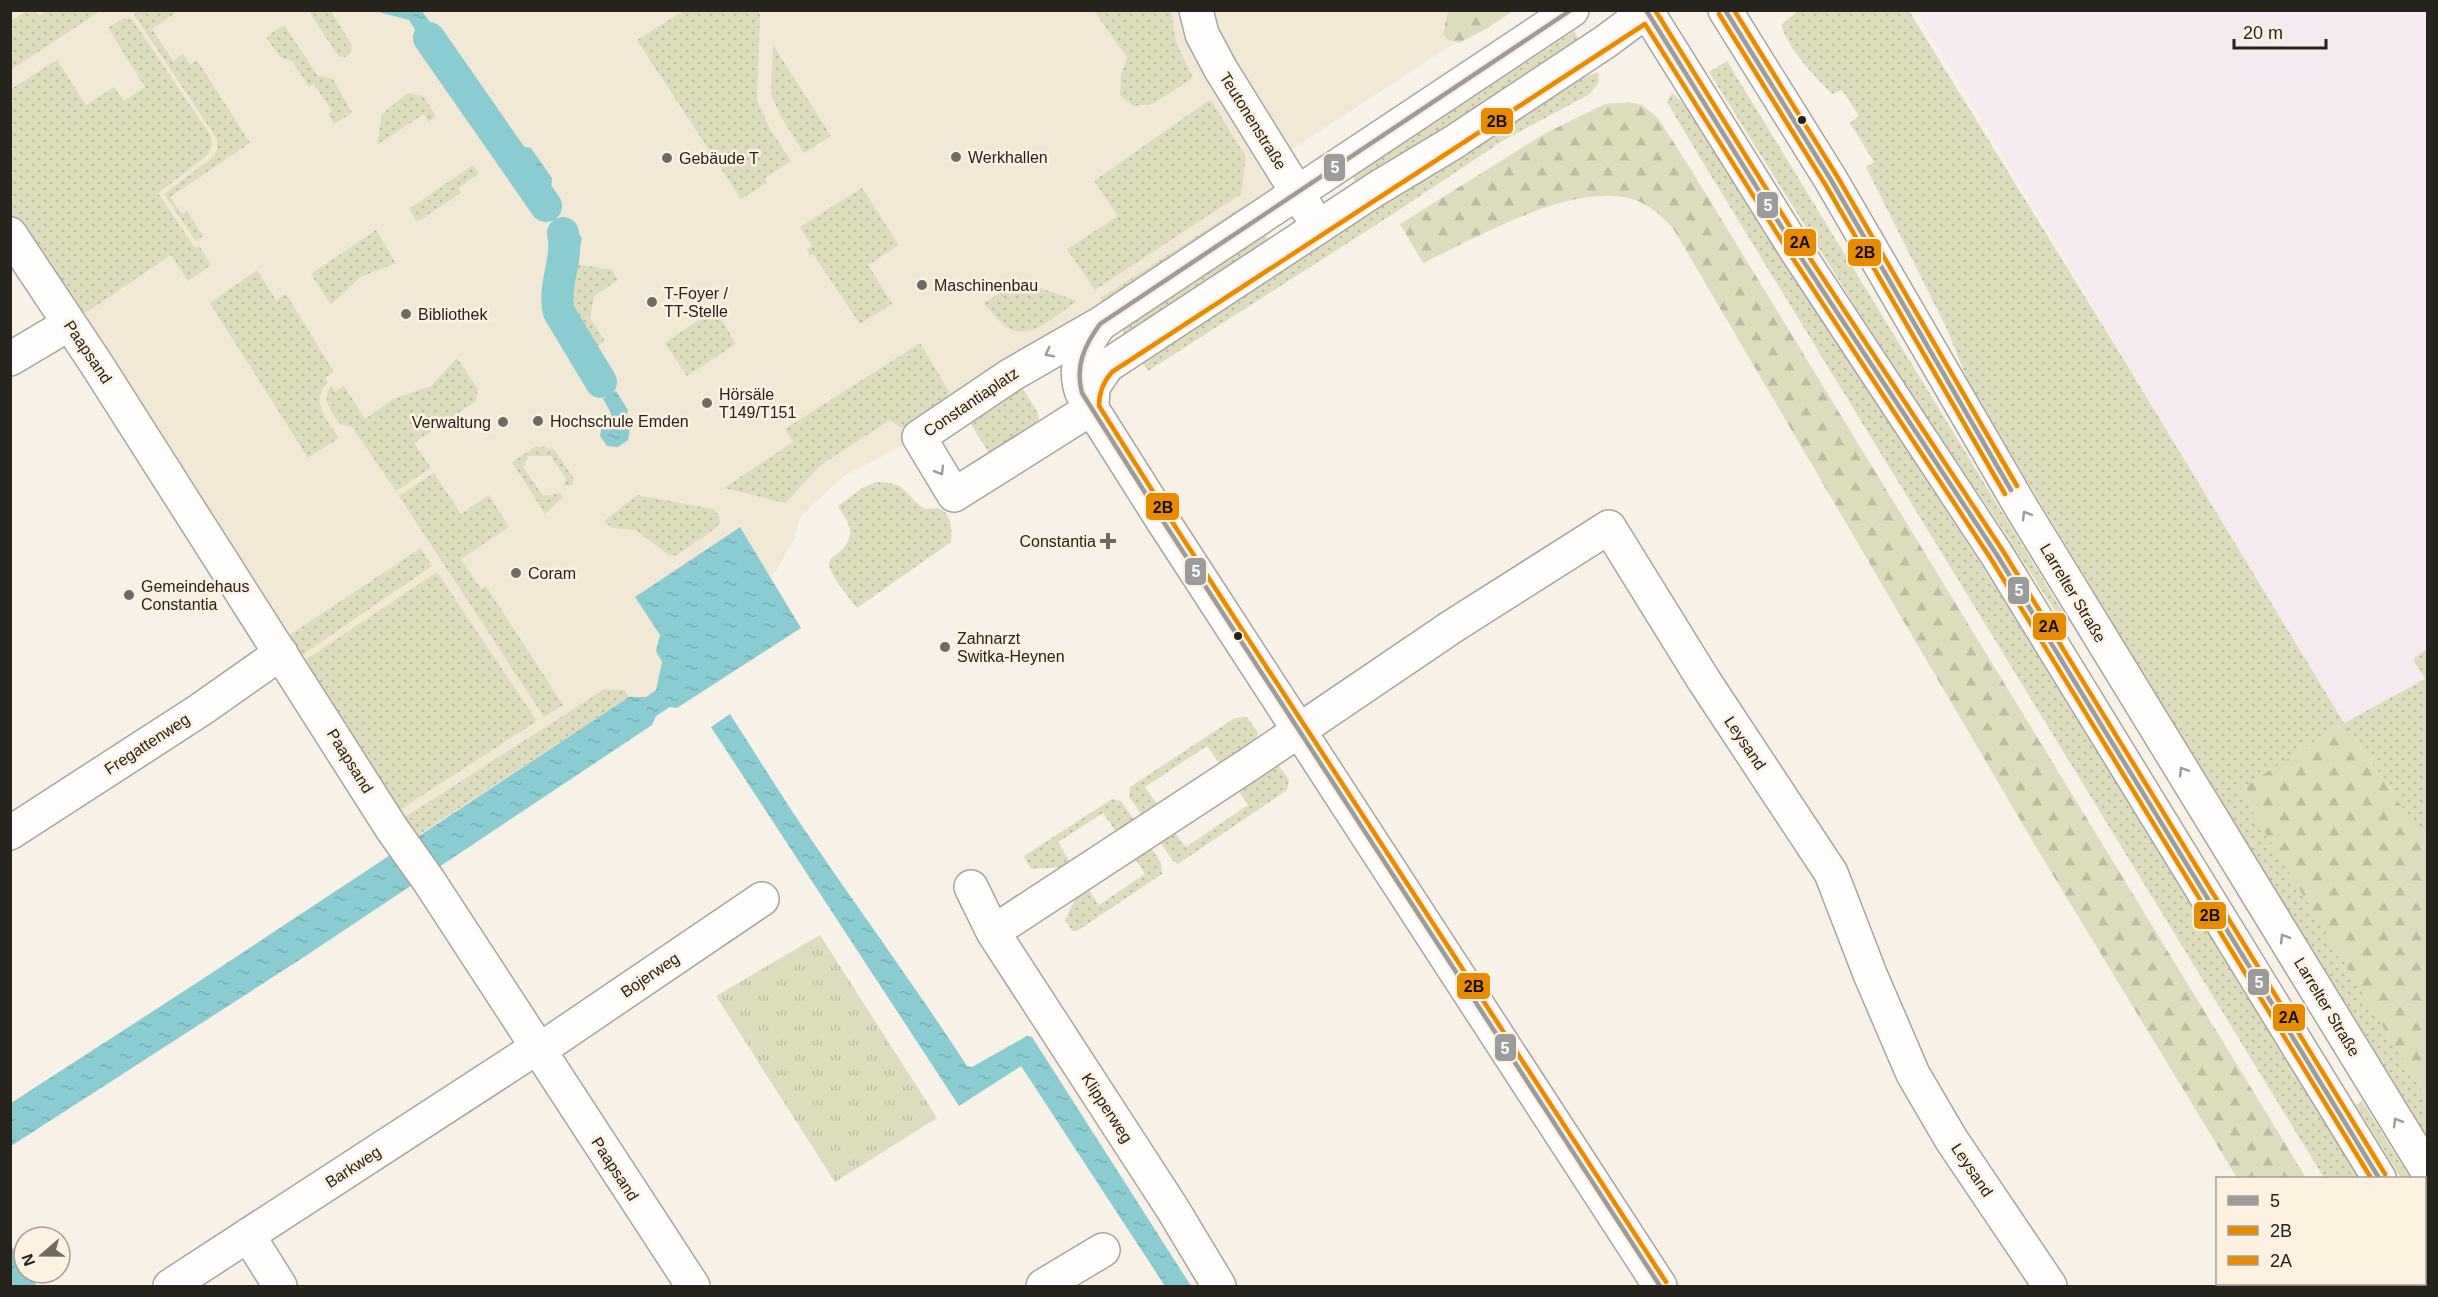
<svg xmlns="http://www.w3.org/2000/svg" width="2438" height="1297" viewBox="0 0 2438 1297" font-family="Arial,sans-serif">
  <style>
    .commercial { fill: #f4eaf0 }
    .built { fill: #f2e8d6 }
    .grass { fill: url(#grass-dots) }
    .forest { fill: url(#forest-firs) }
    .park { fill: url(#park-tufts) }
    .water { fill: url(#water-ripples) }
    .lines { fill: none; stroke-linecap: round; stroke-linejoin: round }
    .canal { stroke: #8accd2; stroke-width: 32 }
    .minor-casing { stroke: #a9a59d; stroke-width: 36 }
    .minor { stroke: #fefdfb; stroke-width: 33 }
    .bus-1-casing { stroke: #fdf2e1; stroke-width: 9 }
    .bus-2-casing { stroke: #fdf2e1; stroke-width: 9 }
    .bus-3-casing { stroke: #fdf2e1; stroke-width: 9 }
    .bus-1 { stroke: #9c9c9d; stroke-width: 4.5 }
    .bus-2 { stroke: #e98b01; stroke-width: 4.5 }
    .bus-3 { stroke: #e98b01; stroke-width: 4.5 }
    .oneway { stroke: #9d9a97 }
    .bus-dot { fill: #26221c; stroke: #fdf2e1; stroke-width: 2 }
    .poi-dot { fill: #6f6a63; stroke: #fdf2e1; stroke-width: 2 }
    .labels { text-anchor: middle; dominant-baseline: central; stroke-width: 5; stroke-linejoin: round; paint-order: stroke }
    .street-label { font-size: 16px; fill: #26221c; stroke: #fdf2e1 }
    .poi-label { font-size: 16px; fill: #26221c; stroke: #fdf2e1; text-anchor: start }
    .line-badge { stroke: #fdf2e1; stroke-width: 2 }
    .badge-label { font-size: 16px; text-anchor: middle; font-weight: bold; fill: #fff }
    .pale-badge-label { font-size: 16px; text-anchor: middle; font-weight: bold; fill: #111 }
  </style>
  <defs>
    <pattern id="grass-dots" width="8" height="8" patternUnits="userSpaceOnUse" patternTransform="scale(1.5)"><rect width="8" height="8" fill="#ddddbe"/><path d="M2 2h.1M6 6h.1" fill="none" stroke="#bebda3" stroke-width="1.8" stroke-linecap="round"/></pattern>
    <pattern id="forest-firs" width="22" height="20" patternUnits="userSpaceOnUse" patternTransform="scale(1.5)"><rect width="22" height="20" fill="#ddddbe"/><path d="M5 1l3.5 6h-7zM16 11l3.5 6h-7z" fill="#bebda3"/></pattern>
    <pattern id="park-tufts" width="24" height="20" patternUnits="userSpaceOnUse" patternTransform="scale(1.5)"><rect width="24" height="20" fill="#ddddbe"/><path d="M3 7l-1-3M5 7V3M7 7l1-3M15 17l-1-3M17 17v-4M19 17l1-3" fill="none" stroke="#bebda3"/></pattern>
    <pattern id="water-ripples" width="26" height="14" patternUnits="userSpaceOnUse" patternTransform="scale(1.5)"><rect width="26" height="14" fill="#8accd2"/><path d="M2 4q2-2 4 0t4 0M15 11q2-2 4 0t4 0" fill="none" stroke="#77afb4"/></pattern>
  </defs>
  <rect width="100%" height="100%" fill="#f7f1e7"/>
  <!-- commercial -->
  <path class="commercial" d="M1916,11H2427V677L2344,723Z"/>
  <!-- built -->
  <path class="built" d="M1448,10L1443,28L1445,37L1455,43L1277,159L1297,192L919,437L844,476L800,517L795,538L771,579L739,527L635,597L660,635L656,651L662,662L656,690L646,697H629L403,845L11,234V11Z"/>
  <!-- grass -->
  <path class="grass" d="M28,10L35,11L39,16L47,11H100L11,70V21Z
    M135,11H173L175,13L152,29L173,61L183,54L190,65L197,60L250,143L170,197L182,214L187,211L203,236L196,241L164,194L214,156L217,149V139L135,16Z
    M309,11H331L352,45L350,54L345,57L338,56Z
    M683,11H758L760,15L757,100L770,129L791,161L765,178L767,183L741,199L637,40Z
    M1094,11H1171L1176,42L1193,78L1152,104L1133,106L1120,95L1121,75L1127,57Z
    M1798,11H1909L2132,373L2344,723L2425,679L2413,659L2427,649V843L2344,723L2240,790L2427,1099V1136L2130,652L1969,384L1947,329L1866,167L1874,162L1850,123L1859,116L1842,90L1832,94C1811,72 1792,54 1781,25Z
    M124,18L132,19L211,136L212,145L208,155L158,193L195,248L199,246L211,265L188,281L171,255L69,324L11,234V89L57,60L86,105L114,87L124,101L145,87L108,28Z
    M284,25L318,76L333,79L352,113L334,124L328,114L332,111L314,84L309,87L292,61L280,57L266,37Z
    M1574,31L1580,41L1363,183L1354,181V175Z
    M773,45L831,136L804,153L780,115L771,94Z
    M1727,61L2067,619L2062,622L2002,528L1898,375L1709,72Z
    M1598,72L1599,82L1590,94L1504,140L1393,214L1148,371L1139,358L1518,114L1580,79Z
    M408,93L423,96L436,116L429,122L424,114L377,145L382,114Z
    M1672,93L1685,105L2030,641L2360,1178H2324L1702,161L1667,102Z
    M1208,101L1212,102L1246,157L1241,194L1095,290L1067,249L1118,216L1094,181Z
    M473,165L479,174L458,188L461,193L417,222L409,209Z
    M862,188L899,245L868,265L892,304L860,324L813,254L810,256L807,249L812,246L800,227Z
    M1248,203H1251L1255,210L1104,308L1101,298Z
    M376,230L396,263L360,277L331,305L311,274Z
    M1261,235H1266L1269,242L1124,335L1122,326Z
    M577,264L612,270L618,280L594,296L590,318L605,341L590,351L566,312Z
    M257,270L276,300L286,294L334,372L325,378L328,383C308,400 328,421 339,438L308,458L210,303Z
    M1019,280L1077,301C1057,314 1030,343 1007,327C997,321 993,311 983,304Z
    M715,309L736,344L687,376L665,343Z
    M920,343L950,393C936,405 920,426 900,427L890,420L821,465L785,503L724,488L793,442L785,429Z
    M457,358L478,389L476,401L414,443L431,468L396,491L352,427L340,424C331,411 321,401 331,386L335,392L344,386L365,419L393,399L431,386Z
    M1022,387L1038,413L1039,420L989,453L967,418Z
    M536,446L554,449L574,479L572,485L563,486L566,479L551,456H529L523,467L543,496L560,493L563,497L545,514L512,462Z
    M434,473L461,514L489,495L509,527L461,559L481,589L486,586L563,705L544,717L399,496Z
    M877,482C908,482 904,495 925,509C930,509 936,508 940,509C952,514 952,532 951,542L857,608C850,599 829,574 829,564C829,558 834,557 838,553C856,538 852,525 839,509V505L864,487Z
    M637,495L713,509L718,514L720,523L713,530L677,555L670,556L636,530L612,528L604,521Z
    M421,548L432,566L289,664L276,644Z
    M437,572L537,721L386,819L292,669Z
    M605,689L624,690L629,697L403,845L391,826Z
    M1247,717L1258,733L1255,739L1219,763L1207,746L1145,787L1157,804L1142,815L1129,797L1130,787L1235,718Z
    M1273,766H1279L1289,780L1287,790L1178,864L1173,861L1158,839L1172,829L1186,847L1248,805L1238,789Z
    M1112,799L1121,801L1134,820L1116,832L1103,813L1058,842L1071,863L1064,867L1031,869L1024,856Z
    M1149,845L1161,863L1162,874L1077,931H1072L1065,920L1078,893L1087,887L1099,905L1145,874L1134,857Z
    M2362,1101L2410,1178H2401L2356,1105Z"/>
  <!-- forest -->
  <path class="forest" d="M1448,10H1513V11L1486,29L1459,43L1448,40L1443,34Z
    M1628,102L1642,105L1658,118L1690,168L2306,1178H2237L2039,852L1673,228C1660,215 1647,202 1628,198C1568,184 1476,238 1423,263L1400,224L1544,134L1605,104Z
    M2344,723L2427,843V1099L2239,790Z"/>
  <!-- park -->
  <path class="park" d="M820,935L937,1118L835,1182L716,996Z"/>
  <!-- water -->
  <path class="water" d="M375,11H422L430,22L416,31L409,20Z
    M437,33L475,90L460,101L423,41Z
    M487,108L511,144L531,148L552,178L551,191L556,199L534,214L472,118Z
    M574,226L582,238L566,312L590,351L575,361L542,307L555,245L553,241Z
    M616,391L628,410L625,420L630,428L628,440L618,447L607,446L600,436L603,422L612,415L603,399Z
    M740,527L801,628L677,708L670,707L656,716L652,725L304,957L11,1146V1103L195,984L629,697H646L656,690L662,662L656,651L660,635L635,597Z
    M730,714C759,759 787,805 817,848C867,921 919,992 967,1066L972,1067L1027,1036L1032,1037L1191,1286H1165L1021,1066L959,1106L711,727Z
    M10,1244L24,1266V1273H29L37,1286H11Z"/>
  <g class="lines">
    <!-- canal -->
    <path class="canal" d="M429,38L546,206
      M563,233C569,260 552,286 559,312L601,382"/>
    <!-- minor casing -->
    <g class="minor-casing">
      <path id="minor" d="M1196,10L1202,34L1220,68L1308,210
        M1572,10L1100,324C1084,346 1072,365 1082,393L1163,521L1660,1286
        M1646,10L1796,250L1997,555L2379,1178
        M1725,10L1831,180L2021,507L2428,1172
        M10,234L97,365L392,829L429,881L693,1286
        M10,359L69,324
        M1092,408L1093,387L1107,366L1376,189L1454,142L1605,42L1648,10
        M1092,408L954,495L919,437L1011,375L1098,325
        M10,833L200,710L281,653
        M971,887L993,932
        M538,1051L762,899
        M248,1235L280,1286
        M2424,1253L2428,1257
        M170,1286L536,1048
        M1043,1286L1103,1250
        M1219,1286L1172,1208L993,932L1248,765L1453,626L1609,527L1703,679L1831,873L1870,974L1913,1074L1951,1139L2050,1286"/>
    </g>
    <!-- minor -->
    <use href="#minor" class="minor"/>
    <!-- bus-1 casing -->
    <g class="bus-1-casing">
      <path id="bus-1" d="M1571,10L1100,324C1084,346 1075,366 1082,393L1163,521L1660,1286
        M1646,10L1796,250L1997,555L2379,1178
        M1725,10L1831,180L2011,490"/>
    </g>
    <!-- bus-2 casing -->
    <g class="bus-2-casing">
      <path id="bus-2" d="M1719,14L1825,184L2005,494
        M1666,1282L1169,517L1099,406C1099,392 1103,382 1112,372C1289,255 1468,141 1645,24L1790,254L1991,559L2371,1178"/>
    </g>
    <!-- bus-3 casing -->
    <g class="bus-3-casing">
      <path id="bus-3" d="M1655,10L1802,246L2003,551L2385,1174
        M1734,10L1837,176L2017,486"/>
    </g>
    <!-- bus-1 -->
    <use href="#bus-1" class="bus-1"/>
    <!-- bus-2 -->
    <use href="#bus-2" class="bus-2"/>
    <!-- bus-3 -->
    <use href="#bus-3" class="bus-3"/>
  </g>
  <!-- one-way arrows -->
  <defs><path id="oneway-chevron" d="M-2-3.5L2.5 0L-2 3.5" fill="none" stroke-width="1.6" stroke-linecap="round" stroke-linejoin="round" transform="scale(1.5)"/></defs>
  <g class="oneway">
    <use href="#oneway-chevron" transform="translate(1049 353) rotate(153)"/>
    <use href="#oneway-chevron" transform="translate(940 471) rotate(59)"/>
    <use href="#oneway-chevron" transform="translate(2026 515) rotate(-121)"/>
    <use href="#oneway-chevron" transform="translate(2183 771) rotate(-121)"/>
    <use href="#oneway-chevron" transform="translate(2284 938) rotate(-121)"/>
    <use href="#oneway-chevron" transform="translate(2397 1122) rotate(-121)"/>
  </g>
  <!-- markers -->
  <g class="bus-dot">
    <circle cx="1802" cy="120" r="5"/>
    <circle cx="1238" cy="636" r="5"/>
  </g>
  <g class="poi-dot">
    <circle cx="956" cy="157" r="6"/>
    <circle cx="667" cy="158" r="6"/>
    <circle cx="922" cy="285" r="6"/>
    <circle cx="652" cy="302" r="6"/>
    <circle cx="406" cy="314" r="6"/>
    <circle cx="707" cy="403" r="6"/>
    <circle cx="538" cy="421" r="6"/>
    <circle cx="503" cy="422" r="6"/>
    <path d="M1105 532h6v6h6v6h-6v6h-6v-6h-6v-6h6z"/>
    <circle cx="516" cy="573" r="6"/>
    <circle cx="129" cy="595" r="6"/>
    <circle cx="945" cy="647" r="6"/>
  </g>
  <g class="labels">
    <!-- street labels -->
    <g class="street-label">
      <text transform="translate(1253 121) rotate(58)">Teutonenstraße</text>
      <text transform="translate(88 352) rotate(56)">Paapsand</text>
      <text transform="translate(971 402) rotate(-34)">Constantiaplatz</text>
      <text transform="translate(2073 593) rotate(59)">Larrelter Straße</text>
      <text transform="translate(1745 743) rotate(56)">Leysand</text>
      <text transform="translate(147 744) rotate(-33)">Fregattenweg</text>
      <text transform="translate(350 761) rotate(58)">Paapsand</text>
      <text transform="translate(650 975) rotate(-34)">Bojerweg</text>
      <text transform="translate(2327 1007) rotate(59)">Larrelter Straße</text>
      <text transform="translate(1107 1108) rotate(57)">Klipperweg</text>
      <text transform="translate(353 1167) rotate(-33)">Barkweg</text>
      <text transform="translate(615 1169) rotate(57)">Paapsand</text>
      <text transform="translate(1972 1170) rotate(56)">Leysand</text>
    </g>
    <!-- poi labels -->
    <g class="poi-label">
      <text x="968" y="157">Werkhallen</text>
      <text x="679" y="158">Gebäude T</text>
      <text x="934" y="285">Maschinenbau</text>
      <text x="664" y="293">T-Foyer /<tspan x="664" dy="18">TT-Stelle</tspan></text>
      <text x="418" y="314">Bibliothek</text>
      <text x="719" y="394">Hörsäle<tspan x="719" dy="18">T149/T151</tspan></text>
      <text x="550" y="421">Hochschule Emden</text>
      <text x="491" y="422" text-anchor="end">Verwaltung</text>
      <text x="1096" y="541" text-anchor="end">Constantia</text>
      <text x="528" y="573">Coram</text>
      <text x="141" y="586">Gemeindehaus<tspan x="141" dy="18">Constantia</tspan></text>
      <text x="957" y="638">Zahnarzt<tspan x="957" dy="18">Switka-Heynen</tspan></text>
    </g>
  </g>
  <g class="line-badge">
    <rect x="1480" y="107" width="34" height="28" rx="6" fill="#e98b01"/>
    <rect x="1323" y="153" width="23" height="29" rx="6" fill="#9c9c9d"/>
    <rect x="1756" y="191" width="23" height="28" rx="6" fill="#9c9c9d"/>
    <rect x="1783" y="228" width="34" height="29" rx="6" fill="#e98b01"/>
    <rect x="1847" y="238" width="35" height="29" rx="6" fill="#e98b01"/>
    <rect x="1145" y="492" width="35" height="29" rx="6" fill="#e98b01"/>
    <rect x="1184" y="557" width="23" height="29" rx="6" fill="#9c9c9d"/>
    <rect x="2007" y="576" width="23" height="29" rx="6" fill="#9c9c9d"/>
    <rect x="2032" y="612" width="35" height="29" rx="6" fill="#e98b01"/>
    <rect x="2193" y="901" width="34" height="29" rx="6" fill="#e98b01"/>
    <rect x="2247" y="968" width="23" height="28" rx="6" fill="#9c9c9d"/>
    <rect x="1456" y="972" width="35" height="28" rx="6" fill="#e98b01"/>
    <rect x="2272" y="1003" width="34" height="29" rx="6" fill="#e98b01"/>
    <rect x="1494" y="1033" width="23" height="29" rx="6" fill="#9c9c9d"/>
  </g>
  <g class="badge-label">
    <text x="1335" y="173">5</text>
    <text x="1768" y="211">5</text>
    <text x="1196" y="577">5</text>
    <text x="2019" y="596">5</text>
    <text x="2259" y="988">5</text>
    <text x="1505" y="1054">5</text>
  </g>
  <g class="pale-badge-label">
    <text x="1497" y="127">2B</text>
    <text x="1800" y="248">2A</text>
    <text x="1865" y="258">2B</text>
    <text x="1163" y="513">2B</text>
    <text x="2049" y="632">2A</text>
    <text x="2210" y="921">2B</text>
    <text x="1474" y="992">2B</text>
    <text x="2289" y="1023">2A</text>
  </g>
  <!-- border -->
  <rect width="2438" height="1297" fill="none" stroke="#26221c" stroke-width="24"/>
  <!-- legend -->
  <rect x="2216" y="1177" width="210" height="108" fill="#fdf2e1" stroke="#a79f92" stroke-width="1.5"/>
  <rect x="2228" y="1196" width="30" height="9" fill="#9c9c9d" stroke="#a79f92" stroke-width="1.5"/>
  <text x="2270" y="1207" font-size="18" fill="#26221c">5</text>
  <rect x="2228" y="1226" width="30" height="9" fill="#e98b01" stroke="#a79f92" stroke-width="1.5"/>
  <text x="2270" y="1237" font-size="18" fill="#26221c">2B</text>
  <rect x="2228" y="1256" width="30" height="9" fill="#e98b01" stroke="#a79f92" stroke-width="1.5"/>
  <text x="2270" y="1267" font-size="18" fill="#26221c">2A</text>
  <!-- north arrow -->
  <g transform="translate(42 1255) rotate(250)"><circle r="28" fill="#fdf2e1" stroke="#a79f92" stroke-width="1.5"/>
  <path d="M0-4.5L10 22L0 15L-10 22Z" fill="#6f6a63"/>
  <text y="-9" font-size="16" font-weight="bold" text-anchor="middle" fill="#26221c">N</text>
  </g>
  <!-- scale -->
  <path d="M2234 39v9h92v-9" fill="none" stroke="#26221c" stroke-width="3"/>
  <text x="2243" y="39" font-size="18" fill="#26221c" stroke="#fdf2e1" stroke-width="4.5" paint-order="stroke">20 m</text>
</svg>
